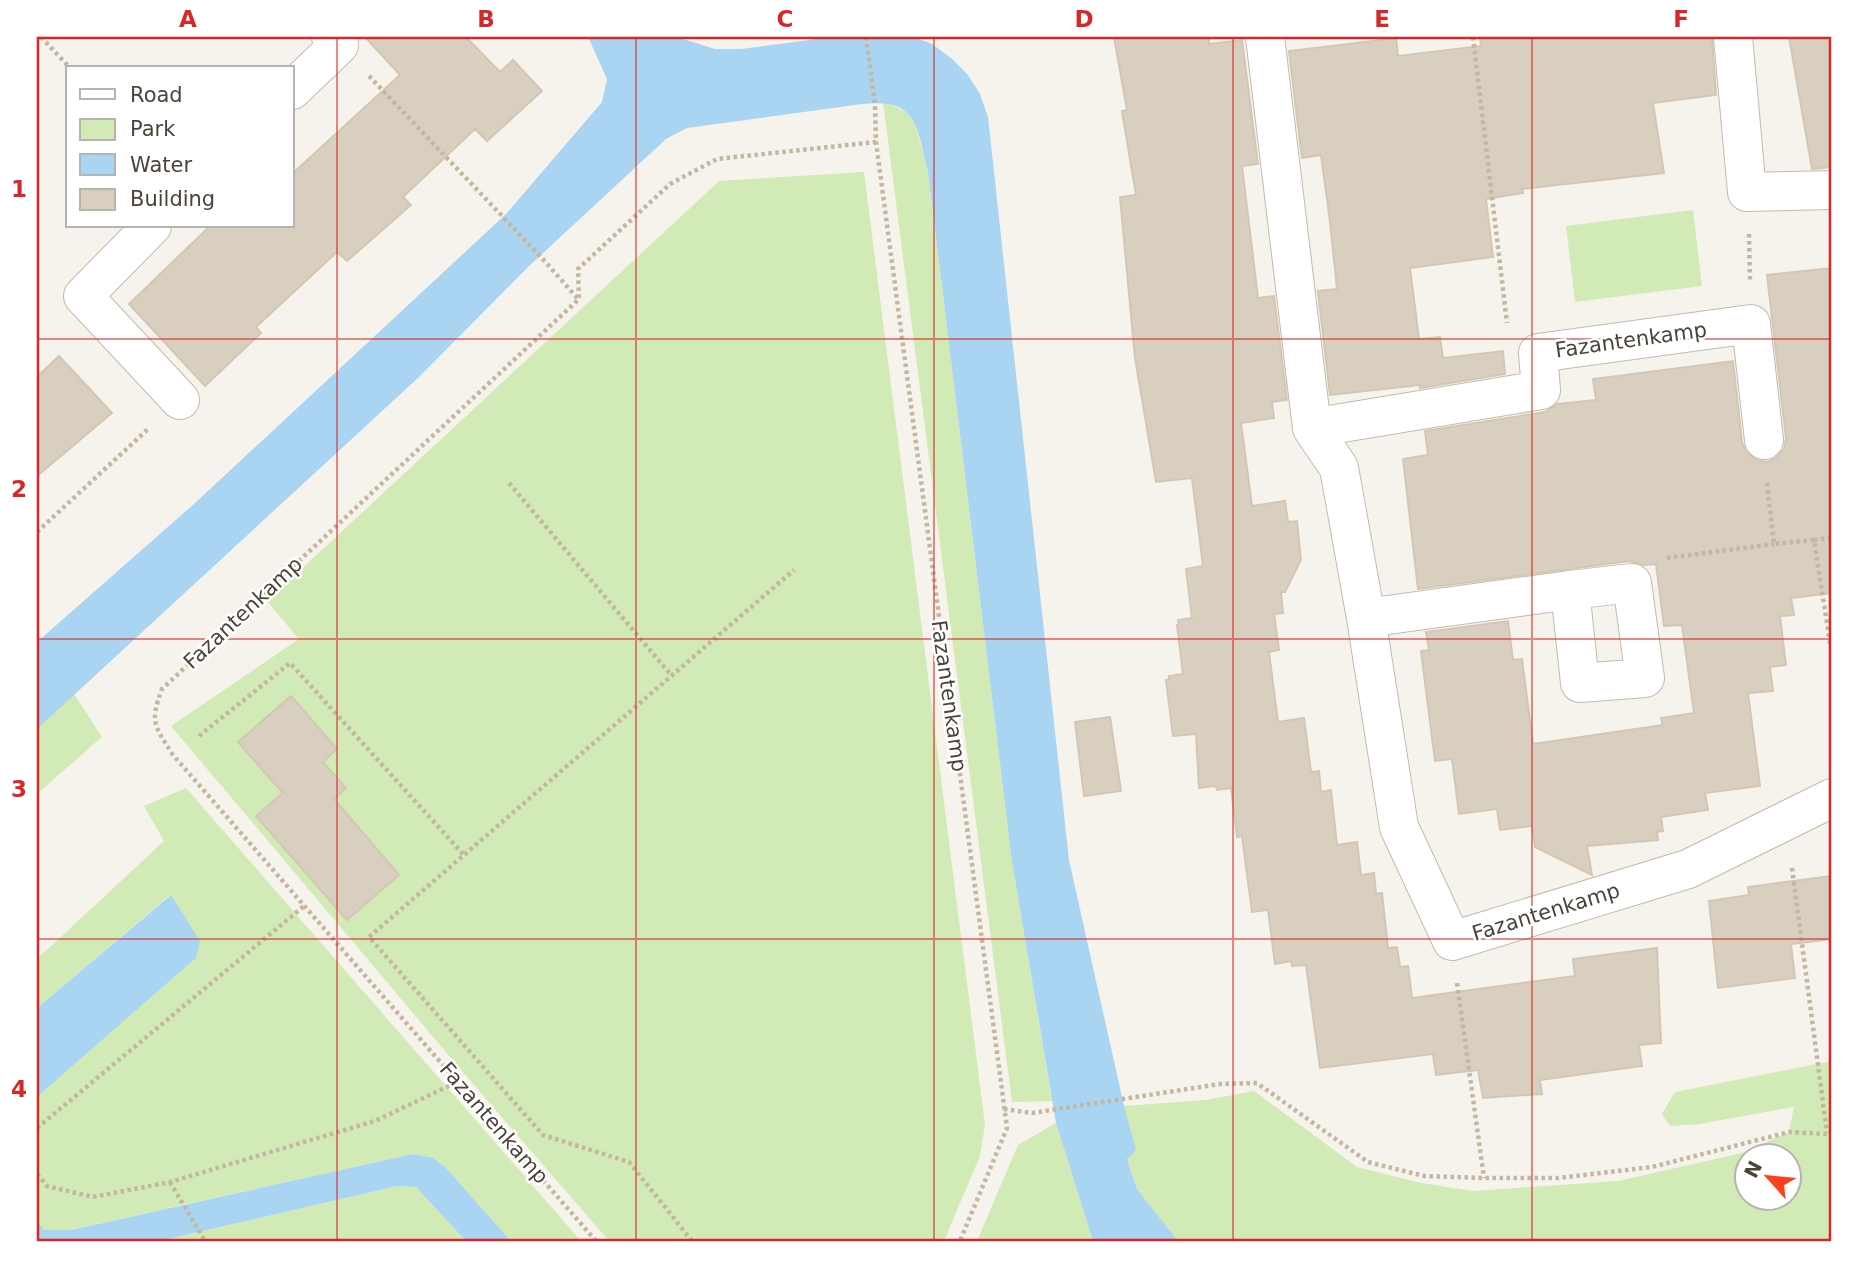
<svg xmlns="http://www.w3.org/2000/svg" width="1869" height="1278" viewBox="0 0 1869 1278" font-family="'DejaVu Sans',sans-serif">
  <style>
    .green { fill: #d2eab5; fill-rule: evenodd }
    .water { fill: #a9d4f2 }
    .building { fill: #d8cfc1; stroke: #d3c7b4; stroke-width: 2 }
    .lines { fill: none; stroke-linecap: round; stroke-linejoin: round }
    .minor-casing { stroke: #c2bbae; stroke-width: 40 }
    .path { stroke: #c4b79f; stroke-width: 4.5; stroke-dasharray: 3.5 3.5; stroke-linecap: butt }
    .minor { stroke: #fff; stroke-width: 38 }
    .grid { fill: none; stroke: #d62828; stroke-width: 2; stroke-opacity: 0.55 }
    .labels { text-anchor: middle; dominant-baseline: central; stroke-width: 5; stroke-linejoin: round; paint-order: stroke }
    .street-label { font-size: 21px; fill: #4b4439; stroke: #fff }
    .neatline { fill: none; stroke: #d62828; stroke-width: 2.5 }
    .grid-label { font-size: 23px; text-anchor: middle; font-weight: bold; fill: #d62828 }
  </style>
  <rect width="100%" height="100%" fill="#f6f3ec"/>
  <!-- green -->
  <path class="green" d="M883,102L908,112L915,123L928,171L1012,862L1052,1101L1012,1102Z
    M864,172L985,1125L980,1156L944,1241H609L456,1064L171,726L299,639L267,601L719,181Z
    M1693,210L1702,286L1575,302L1566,226Z
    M74,694L102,737L37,794V729Z
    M186,788L581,1241H511L447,1169L413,1154L70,1230H44L37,1220V1097L196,958L170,895L37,1008V959L164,841L144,806Z
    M1832,1061V1241H1178L1137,1189L1127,1159L1124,1106L1206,1100L1254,1091L1357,1167L1421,1183L1473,1191L1618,1181L1742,1153L1789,1132L1794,1107L1699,1124L1670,1126L1662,1114L1675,1092ZM1746,1156H1788V1198H1746Z
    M1056,1123L1093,1241H977L1018,1145Z
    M397,1186L416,1187L466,1241H160Z"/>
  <!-- water -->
  <path class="water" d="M588,37H677L715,49H741L832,37H914L932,44L951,58L968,75L980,94L988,117L1069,860L1124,1106L1136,1150L1127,1159L1137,1189L1178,1241H1093L1056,1123L1012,862L928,171C916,126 919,98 862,104L687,128L666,139L528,267L419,377L37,729V642L194,504L506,214L602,102L607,79Z
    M171,895L200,941L196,958L37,1097V1008Z
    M413,1154L433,1158L447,1169L511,1241H466L416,1187L397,1186L160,1241H37V1220L44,1230H71Z"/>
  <!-- building -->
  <path class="building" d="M365,37H466L500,72L513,60L542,91L487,141L475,129L403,197L411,205L347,261L337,252L256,327L261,333L205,386L129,304L210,226H292V174L400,75Z
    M1114,37H1209V44L1242,40L1258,164L1242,166L1258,298L1274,296L1287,400L1272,402L1274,418L1241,423L1252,506L1285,501L1288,522L1297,521L1301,560L1285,592H1281L1283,613L1274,614L1279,650L1269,652L1278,722L1304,718L1311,772L1319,771L1321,792L1331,790L1337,845L1357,842L1361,875L1374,873L1376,894L1382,893L1388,948L1397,947L1400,967L1408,966L1412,998L1575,976L1573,959L1657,948L1661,1043L1639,1045L1642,1066L1540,1080L1542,1094L1483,1098L1478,1070L1436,1075L1433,1054L1320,1068L1306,965L1292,966L1291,961L1275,964L1268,910L1252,912L1242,836L1237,837L1231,788L1217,790L1216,786L1199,788L1196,734L1173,736L1166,680H1169V676L1183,674L1177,625H1179L1178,620L1192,618L1186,569L1203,566L1192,478L1156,482L1135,358L1120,197L1136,195L1122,111L1127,110Z
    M1480,37H1712L1716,95L1653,103L1664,173L1522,189L1523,193L1486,199L1493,257L1410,268L1419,339L1440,337L1443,358L1503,351L1505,374L1420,388V385L1330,395L1318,291L1337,289L1330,221L1321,155L1302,158L1289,51L1396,38L1398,56L1481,46Z
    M1789,37H1832V167L1812,169Z
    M1832,268V593L1791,598L1794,615L1780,616L1786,665L1770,667L1773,691L1748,693L1760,786L1705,793L1708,810L1661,817L1663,831L1657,832L1658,840L1587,846L1592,875L1535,847L1532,826L1500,830L1497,809L1459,814L1452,759L1435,761L1421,651L1429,650L1426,632L1508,621L1513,660L1522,659L1533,744L1663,725L1661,718L1694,713L1682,625L1664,626L1656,564L1644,565L1630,561L1418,589L1403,459L1428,455L1425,431L1545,412L1557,404L1596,400L1593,379L1733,361L1742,442L1746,452L1756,460L1767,462L1776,458L1784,449L1786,438L1767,275Z
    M59,356L112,413L37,476V377Z
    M291,696L337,749L323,762L346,788L334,799L399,875L347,920L256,816L283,793L238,742Z
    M1110,717L1121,791L1084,796L1075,722Z
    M1832,876V939L1791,944L1795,978L1718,988L1709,901L1749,895L1748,887Z"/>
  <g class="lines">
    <!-- minor casing -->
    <g class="minor-casing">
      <path id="minor" d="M1265,37L1312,428L1339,468L1366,618L1399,827L1452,941L1688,869L1832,798
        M1733,37L1747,192L1832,190
        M292,90L339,45L331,37
        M152,226L83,296L180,400
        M1312,428L1541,390L1538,353L1751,324L1764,440
        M1366,618L1570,590L1580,683L1645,678L1632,583L1570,590"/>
    </g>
    <!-- path -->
    <path class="path" d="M41,37L70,68
      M866,37L875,105L876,142L1007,1128L960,1241
      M1473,37L1507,323
      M369,76L541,257L578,299
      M1749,234L1750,282
      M509,483L671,675
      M1767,483L1774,544L1814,540L1832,655
      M37,532L148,429
      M1814,540L1832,538
      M1667,558L1774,544
      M199,736L290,663L463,854
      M1792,868L1827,1133
      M1457,983L1484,1178
      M1004,1109L1032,1113L1220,1084L1257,1083L1368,1162L1424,1176L1484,1178H1558L1652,1167L1789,1132L1827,1134L1832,1136
      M37,1128L304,906
      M37,1174L47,1186L93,1197L170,1182L375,1121L457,1082
      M170,1182L205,1241
      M596,1241L173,755C155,726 149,723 162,689L579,299L578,269L670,184L717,159L876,142
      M692,1241L629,1162L543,1135L369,937L794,570"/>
    <!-- minor -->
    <use href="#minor" class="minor"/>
  </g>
  <!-- grid -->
  <path class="grid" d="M337,37V1241M636,37V1241M934,37V1241M1233,37V1241M1532,37V1241M37,339H1832M37,639H1832M37,939H1832"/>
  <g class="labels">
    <!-- street labels -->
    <g class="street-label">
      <text transform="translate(1631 340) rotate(-8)">Fazantenkamp</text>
      <text transform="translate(243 613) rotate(-43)">Fazantenkamp</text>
      <text transform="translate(949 696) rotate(82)">Fazantenkamp</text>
      <text transform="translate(1546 912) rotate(-17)">Fazantenkamp</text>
      <text transform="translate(494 1123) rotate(49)">Fazantenkamp</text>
    </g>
  </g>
  <!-- border -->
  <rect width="1869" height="1278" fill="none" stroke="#ffffff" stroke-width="77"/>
  <!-- legend -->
  <rect x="66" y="66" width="228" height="161" fill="#ffffff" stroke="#b7b4b0" stroke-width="2"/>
  <rect x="80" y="89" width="35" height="10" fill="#ffffff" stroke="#b7b4b0" stroke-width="2"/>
  <text x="130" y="102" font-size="21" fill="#4b4439">Road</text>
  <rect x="80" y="119" width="35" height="21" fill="#d2eab5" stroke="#b7b4b0" stroke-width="2"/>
  <text x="130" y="136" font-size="21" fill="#4b4439">Park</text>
  <rect x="80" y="154" width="35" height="21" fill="#a9d4f2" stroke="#b7b4b0" stroke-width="2"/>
  <text x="130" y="172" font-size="21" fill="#4b4439">Water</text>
  <rect x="80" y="189" width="35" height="21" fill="#d8cfc1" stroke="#b7b4b0" stroke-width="2"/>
  <text x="130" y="206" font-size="21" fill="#4b4439">Building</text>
  <!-- north arrow -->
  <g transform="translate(1768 1177) rotate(297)"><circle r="33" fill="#ffffff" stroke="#b7b4b0" stroke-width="2"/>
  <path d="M0-5L12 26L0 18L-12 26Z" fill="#fc3f1d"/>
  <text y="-10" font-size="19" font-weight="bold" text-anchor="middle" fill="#4b4439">N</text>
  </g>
  <rect x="38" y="38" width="1792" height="1202" class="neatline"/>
  <g class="grid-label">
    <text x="188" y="27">A</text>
    <text x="486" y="27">B</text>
    <text x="785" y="27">C</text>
    <text x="1084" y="27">D</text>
    <text x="1382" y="27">E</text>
    <text x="1681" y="27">F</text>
    <text x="19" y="197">1</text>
    <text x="19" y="497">2</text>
    <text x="19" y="797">3</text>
    <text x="19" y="1097">4</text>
  </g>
</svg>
